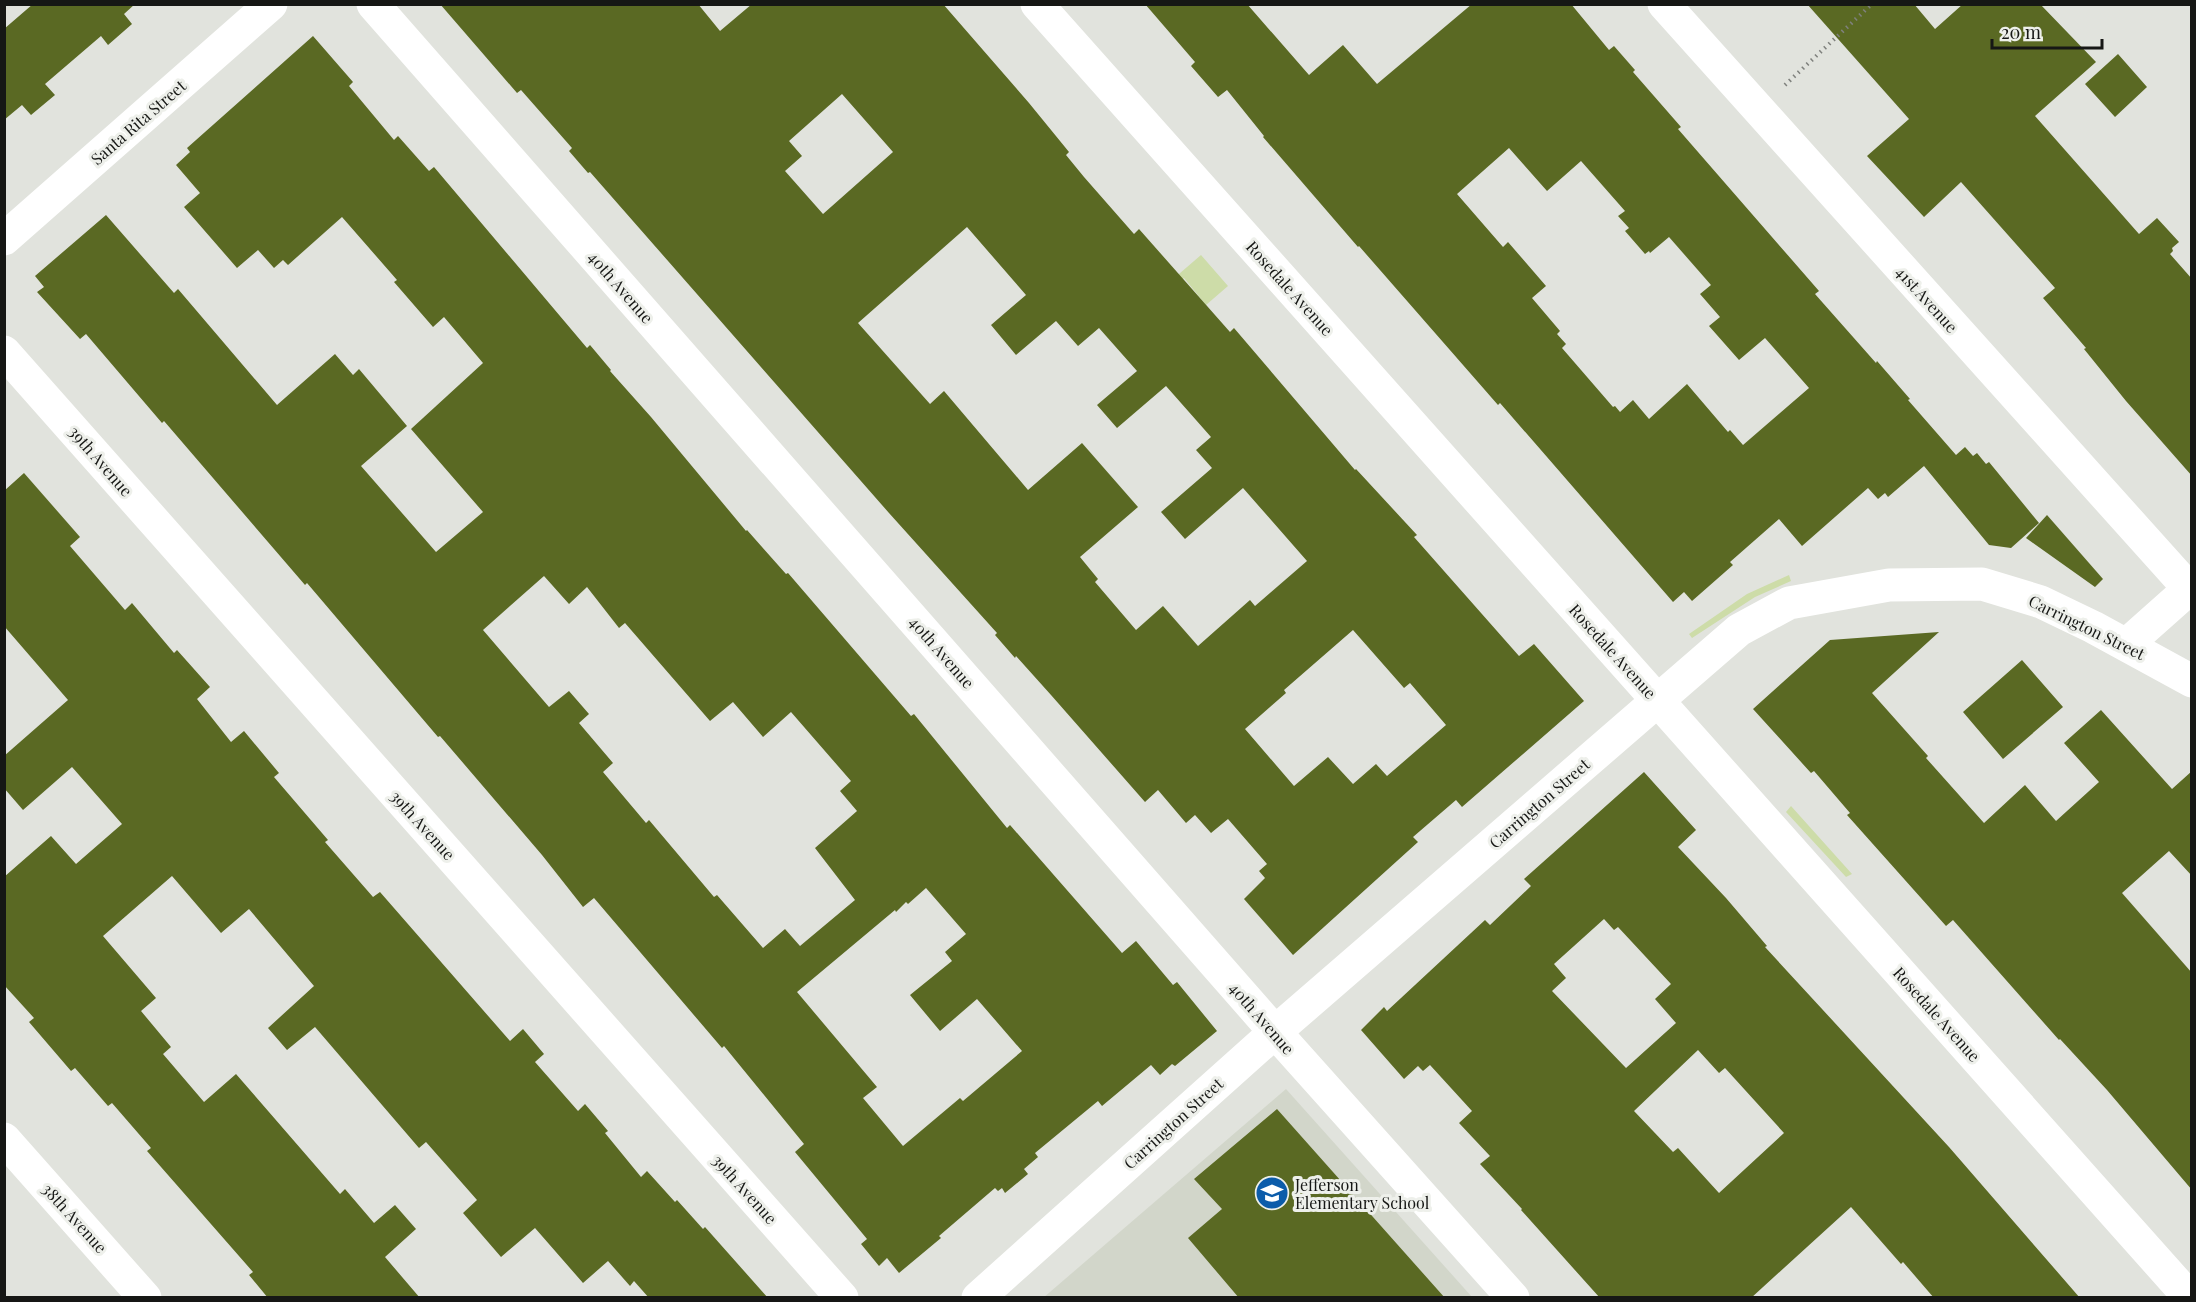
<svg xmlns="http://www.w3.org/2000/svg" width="2196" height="1302" viewBox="0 0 2196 1302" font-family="'Playfair Display',serif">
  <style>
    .built { fill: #d2d6ca }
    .green { fill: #cddca8 }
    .building { fill: #5a6923; fill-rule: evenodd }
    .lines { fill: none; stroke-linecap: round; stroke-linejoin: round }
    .path { stroke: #7f817d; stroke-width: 4; stroke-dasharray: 1.5 4.5; stroke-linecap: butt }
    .minor { stroke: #fff; stroke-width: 33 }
    .labels { text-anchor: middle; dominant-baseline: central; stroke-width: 6; stroke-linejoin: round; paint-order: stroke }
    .street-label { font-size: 16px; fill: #161715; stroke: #eef0eb }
    .poi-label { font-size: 16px; fill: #161715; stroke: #eef0eb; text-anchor: start }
  </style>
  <rect width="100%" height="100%" fill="#e1e3dd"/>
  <!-- built -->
  <path class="built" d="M1286,1089L1472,1297L1043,1298Z"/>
  <!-- green -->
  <path class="green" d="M1201,255L1228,286L1206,305L1184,278L1168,291L1165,286Z
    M1789,575L1791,581L1755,597L1692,638L1689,634L1747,594Z
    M1791,806L1852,874L1846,877L1786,812Z"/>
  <!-- building -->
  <path class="building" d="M33,4H135L124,14L132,24L108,45L101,36L45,84L55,95L31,115L22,105L4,120V29Z
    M440,4H698L720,31L752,4H943L1029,103L1069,152L1066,155L1084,177L1134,234L1139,229L1230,332L1234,328L1355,470L1356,469L1417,535L1414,537L1519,656L1534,644L1584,701L1462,807L1456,800L1413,837L1418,842L1293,955L1244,899L1265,878L1259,871L1267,864L1228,819L1211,833L1195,815L1186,823L1158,790L1145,802L1051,695L1016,656L1015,658L995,635L997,633L889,513L590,172L588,173L569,151L572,148L521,90L517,93ZM842,94L893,152L823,214L785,171L802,156L789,141ZM967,227L1026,295L991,325L1016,355L1056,321L1078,346L1099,328L1137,371L1097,405L1117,428L1166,386L1211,437L1196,450L1212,468L1161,512L1185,539L1243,488L1307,561L1255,606L1250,600L1198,646L1163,606L1136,630L1095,582L1098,579L1080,557L1138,507L1082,443L1028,490L944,391L930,404L858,323ZM1353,630L1404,688L1410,683L1446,725L1387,776L1376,764L1353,784L1328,757L1294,786L1245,729L1286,693L1284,690Z
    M1145,4H1247L1309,75L1343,45L1377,84L1472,4H1571L1609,50L1614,46L1635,70L1633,72L1681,127L1678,129L1819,291L1815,294L1876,363L1877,361L1910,399L1908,400L1956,455L1965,447L1973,456L1977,453L1986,464L1989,462L2039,523L2011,548L1989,545L1924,466L1888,497L1885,493L1878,499L1868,488L1802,546L1779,519L1730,562L1733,565L1692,601L1684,592L1673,602L1500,403L1498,405L1359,246L1358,247L1263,137L1264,136L1227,90L1218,97L1191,66L1195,62ZM1509,148L1547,191L1581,161L1625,211L1618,216L1629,228L1625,231L1645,254L1649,251L1650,253L1669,237L1711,285L1700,294L1720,317L1709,326L1739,360L1765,338L1809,388L1743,445L1730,430L1728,432L1687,384L1649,419L1633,400L1620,412L1615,406L1613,407L1562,348L1566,344L1557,334L1560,331L1532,298L1546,286L1508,242L1503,247L1457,194Z
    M1807,4H1914L1935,29L1963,4H2040L2096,62L2035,116L2139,234L2157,218L2179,242L2172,248L2173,251L2170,254L2192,279V476L2126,401L2084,349L2086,348L2043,298L2055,288L1961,182L1924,217L1867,156L1909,119Z
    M313,36L353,82L349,86L394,140L398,136L429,171L434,167L587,348L590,345L611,370L610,371L651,417L746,531L747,530L786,574L788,573L911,716L914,714L1007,828L1010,825L1122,953L1136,941L1173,985L1177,982L1217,1031L1175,1066L1172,1064L1160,1075L1151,1065L1102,1106L1098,1101L1035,1153L1038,1157L1024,1169L1028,1174L1005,1193L1002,1188L998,1191L995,1188L939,1236L941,1238L899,1273L887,1258L879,1266L861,1244L867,1239L795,1152L804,1144L724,1046L722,1048L594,898L583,907L542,855L440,736L438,737L307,583L305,585L164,421L162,423L86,334L80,339L37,292L44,287L35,276L106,215L174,293L178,289L277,405L335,354L353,375L359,369L407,426L361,466L436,552L483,512L411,429L483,363L444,317L433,327L394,282L397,280L342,217L288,265L283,260L274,268L258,250L237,268L184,207L200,193L176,165L190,152L187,148ZM544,576L569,604L587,587L619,628L625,623L710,721L733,702L763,737L791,712L851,781L840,791L857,811L815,848L855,900L800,946L785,929L763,948L717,895L714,897L649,820L646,823L603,772L613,763L579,723L589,714L569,691L549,707L483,630ZM926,888L966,934L945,952L952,961L910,995L940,1031L977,999L1022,1051L963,1101L960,1098L903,1146L863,1098L877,1087L797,992L895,910L896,912L906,902L908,904Z
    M2118,54L2147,87L2115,117L2085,84Z
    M24,473L80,537L70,546L125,610L132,603L174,653L177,650L210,687L197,699L231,742L244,731L279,773L274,777L328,840L325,842L373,897L380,892L510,1041L523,1029L544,1054L535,1062L578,1111L585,1104L608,1131L605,1133L641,1177L647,1171L675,1202L677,1200L703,1229L705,1227L768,1298H649L634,1281L630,1286L608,1261L583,1283L535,1228L501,1257L463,1213L477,1200L426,1142L419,1148L315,1027L287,1050L268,1028L314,986L249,909L221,933L172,876L103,936L156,998L141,1011L171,1047L163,1054L204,1102L236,1074L340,1194L345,1189L374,1223L395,1205L416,1229L385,1257L420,1298H268L249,1275L253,1272L147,1151L151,1148L112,1103L108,1106L75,1068L71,1071L29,1022L34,1018L4,985V877L51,836L76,864L122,824L72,767L23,810L4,788V756L68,700L4,626V491Z
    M2047,515L2103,579L2095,587L2026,538Z
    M1939,632L1872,693L1928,756L1926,758L1984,823L2025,785L2056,821L2099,782L2064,743L2101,710L2172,789L2192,771V876L2169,851L2122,893L2192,973V1190L2107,1090L2060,1039L2059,1040L1953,920L1946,926L1847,815L1850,813L1814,771L1811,773L1753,709L1830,640Z
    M2022,660L2063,707L2003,759L1963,712Z
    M1644,772L1696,830L1678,847L1726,898L1767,946L1765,947L1949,1147L2080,1298H1934L1903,1262L1901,1264L1851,1207L1751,1298H1600L1521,1210L1522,1209L1480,1164L1490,1156L1459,1123L1472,1111L1430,1065L1423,1071L1418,1066L1404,1079L1361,1030L1384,1007L1387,1011L1485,920L1490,925L1531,886L1524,879ZM1604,919L1614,930L1618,927L1671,984L1655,999L1676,1023L1626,1068L1552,991L1566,978L1554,964ZM1698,1050L1719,1073L1725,1068L1784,1133L1719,1193L1678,1148L1673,1152L1634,1111Z
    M1277,1109L1445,1298H1239L1188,1238L1222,1209L1194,1179Z"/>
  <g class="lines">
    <!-- path -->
    <path class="path" d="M1785,85L1872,4"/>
    <!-- minor -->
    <path class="minor" d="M373,4L1275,1032L1513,1298
      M1037,4L2190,1298
      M1664,4L2192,592
      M4,239L271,4
      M4,352L842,1298
      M2126,645L2189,589
      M4,1139L145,1298
      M978,1298L1275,1032L1739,630L1789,603L1889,585L1982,584L2041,602L2093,627L2192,681"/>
  </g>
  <!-- icons -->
  <defs>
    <g id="school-disc" transform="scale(1.725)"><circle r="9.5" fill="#0c5caa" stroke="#eef0eb"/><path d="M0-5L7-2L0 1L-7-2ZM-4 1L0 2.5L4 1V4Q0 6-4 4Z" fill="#fff"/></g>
  </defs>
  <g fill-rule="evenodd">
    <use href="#school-disc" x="1272" y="1193"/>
  </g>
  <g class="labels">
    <!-- street labels -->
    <g class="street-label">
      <text transform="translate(138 122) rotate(-41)">Santa Rita Street</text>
      <text transform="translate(621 287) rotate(49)">40th Avenue</text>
      <text transform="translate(1290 288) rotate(48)">Rosedale Avenue</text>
      <text transform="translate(1927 299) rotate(48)">41st Avenue</text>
      <text transform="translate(101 461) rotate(49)">39th Avenue</text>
      <text transform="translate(2087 627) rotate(26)">Carrington Street</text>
      <text transform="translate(1613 651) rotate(48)">Rosedale Avenue</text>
      <text transform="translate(942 652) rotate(49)">40th Avenue</text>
      <text transform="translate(1539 803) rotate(-41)">Carrington Street</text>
      <text transform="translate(423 825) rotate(48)">39th Avenue</text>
      <text transform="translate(1937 1014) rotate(48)">Rosedale Avenue</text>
      <text transform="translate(1262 1018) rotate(49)">40th Avenue</text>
      <text transform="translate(1173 1123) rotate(-42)">Carrington Street</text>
      <text transform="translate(745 1189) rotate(48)">39th Avenue</text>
      <text transform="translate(75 1218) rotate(48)">38th Avenue</text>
    </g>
    <!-- poi labels -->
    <g class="poi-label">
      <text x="1295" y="1184">Jefferson<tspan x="1295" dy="18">Elementary School</tspan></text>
    </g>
  </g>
  <!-- border -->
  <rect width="2196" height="1302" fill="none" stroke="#161715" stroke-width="12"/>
  <!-- scale -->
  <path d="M1992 39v9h110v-9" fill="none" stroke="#161715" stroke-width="3"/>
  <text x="2001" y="39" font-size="18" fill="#161715" stroke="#eef0eb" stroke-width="4.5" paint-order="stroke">20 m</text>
</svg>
